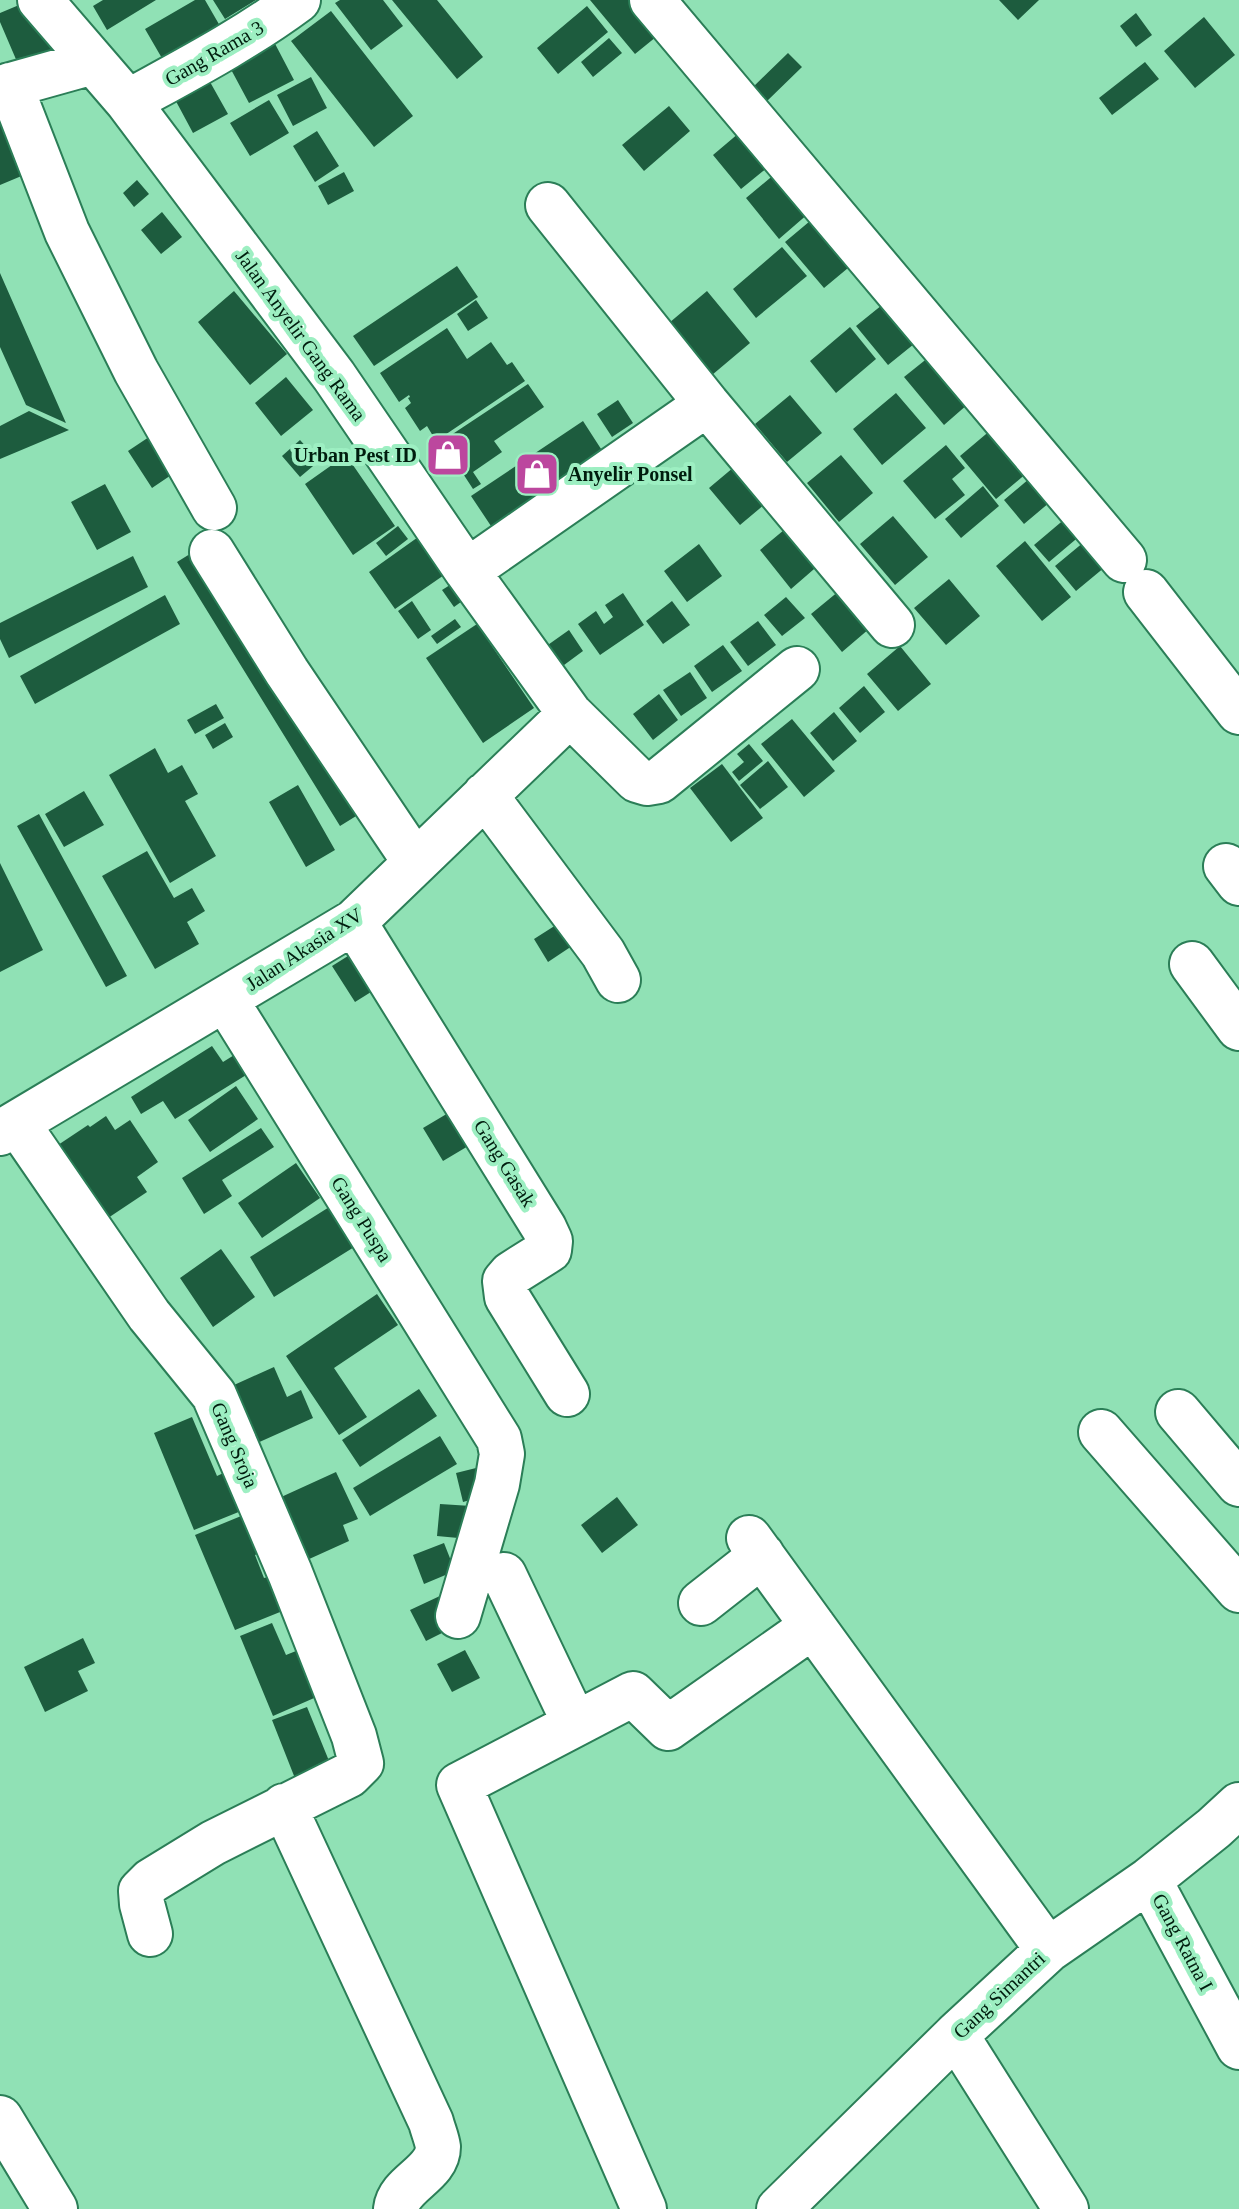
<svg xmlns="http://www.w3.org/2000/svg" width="1239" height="2209" viewBox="0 0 1239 2209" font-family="Georgia,serif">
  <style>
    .building { fill: #1d5c3e }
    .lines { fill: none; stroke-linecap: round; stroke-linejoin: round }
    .street-casing { stroke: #2b7e57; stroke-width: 48 }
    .street { stroke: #fff; stroke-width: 44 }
    .labels { text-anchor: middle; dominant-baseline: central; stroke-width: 8; stroke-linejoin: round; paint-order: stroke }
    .street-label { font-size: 20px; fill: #001d0e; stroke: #9defc2 }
    .poi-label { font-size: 20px; font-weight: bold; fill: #001d0e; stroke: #9defc2; text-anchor: end }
  </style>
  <rect width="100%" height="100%" fill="#90e1b5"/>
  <!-- building -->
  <path class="building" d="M31,0L55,57L21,71L0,22V13Z
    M103,0H156L107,30L93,6Z
    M195,0H205L220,26L163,60L145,29Z
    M213,0H256L225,19Z
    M340,0H383L403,26L371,50L335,3Z
    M392,0H437L483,57L457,79Z
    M590,0H644L667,28L635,54Z
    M999,0H1039L1018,20Z
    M587,6L608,32L558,74L537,48Z
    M331,11L413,116L374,147L291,41Z
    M1136,13L1152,35L1136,47L1120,26Z
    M1204,17L1235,55L1195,88L1164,51Z
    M272,38L294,80L249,103L227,62Z
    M609,38L622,53L593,77L581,62Z
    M788,53L802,67L765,103L751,89Z
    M1145,62L1159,79L1112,115L1099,98Z
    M205,73L228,114L193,133L171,92Z
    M311,77L327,108L293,126L277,95Z
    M0,99L31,172L0,185Z
    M269,100L289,133L250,156L230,123Z
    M669,106L690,131L644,171L622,145Z
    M317,131L339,166L315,182L293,146Z
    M739,133L768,167L741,189L713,155Z
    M344,172L354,191L328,205L318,186Z
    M776,173L809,213L779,239L746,198Z
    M137,180L149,194L134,207L123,193Z
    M162,212L182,237L161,254L141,230Z
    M816,216L854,263L824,288L785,242Z
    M782,247L807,276L756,318L733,289Z
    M457,266L478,297L374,366L353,336Z
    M0,273L66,423L26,405L0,347Z
    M234,291L287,354L250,385L198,322Z
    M707,291L750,343L712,375L669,323Z
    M476,300L488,318L468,331L457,314Z
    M882,305L914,344L888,365L856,326Z
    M850,327L876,359L836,393L810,361Z
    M447,328L467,359L491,342L507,365L512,362L525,381L436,441L427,426L420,431L405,408L411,403L408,398L410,397L409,395L399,402L380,373Z
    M929,357L968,404L944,425L904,377Z
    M286,377L313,410L281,436L255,403Z
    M528,384L544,407L494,441L502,452L473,472L481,484L473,489L458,466L447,473L430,449Z
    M896,393L926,428L882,465L853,429Z
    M790,395L822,433L787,462L755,424Z
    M618,400L633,423L612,437L597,414Z
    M29,411L69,430L0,459V426Z
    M583,421L603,452L499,538L471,496Z
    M161,429L186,465L152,488L128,451Z
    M992,429L1028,472L996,499L960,456Z
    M300,440L319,461L300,477L282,456Z
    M946,445L965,468L952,479L965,495L935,519L903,481Z
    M346,455L395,526L353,555L305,484Z
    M841,455L873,493L839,522L807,483Z
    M740,462L771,499L740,525L709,488Z
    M1036,473L1056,497L1024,524L1004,500Z
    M105,484L131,532L97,550L71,502Z
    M983,486L999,506L961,538L945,519Z
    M1073,512L1088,529L1049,562L1034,545Z
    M893,516L928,557L895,585L860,544Z
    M790,525L821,563L791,589L760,550Z
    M398,526L408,539L386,556L376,543Z
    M421,535L447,573L395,609L369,572Z
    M1090,537L1111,562L1076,591L1055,566Z
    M1025,541L1071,597L1042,621L996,566Z
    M699,544L722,576L687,602L664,571Z
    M198,549L361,813L340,826L177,562Z
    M133,556L148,587L9,658L0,639V623Z
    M461,578L472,594L454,607L442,590Z
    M949,579L980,616L946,645L914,608Z
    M845,586L876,623L842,652L811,614Z
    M623,593L644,625L600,655L578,624L596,611L604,624L613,617L605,605Z
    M165,595L180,624L35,704L20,676Z
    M786,597L805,618L782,636L764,615Z
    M412,601L431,630L418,639L398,611Z
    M672,601L690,625L663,644L646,621Z
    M455,619L461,627L437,644L431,636Z
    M758,621L776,645L748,666L730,642Z
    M477,624L534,708L483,743L426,658Z
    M569,630L583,651L560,668L545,647Z
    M723,645L742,671L712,692L694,666Z
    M900,646L931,684L898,711L867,674Z
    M690,672L707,698L681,716L663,690Z
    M864,686L885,712L860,733L839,708Z
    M659,694L678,720L653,740L633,714Z
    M216,704L224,718L195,734L187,720Z
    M834,712L857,741L833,761L810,733Z
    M792,719L835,771L804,797L761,744Z
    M225,723L233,737L213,749L205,735Z
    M749,744L763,761L739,781L732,772L744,762L737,754Z
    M155,748L168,773L182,765L198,794L185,801L216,856L170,883L109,775Z
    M768,761L788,787L760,809L740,785Z
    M722,764L763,818L731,842L690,788Z
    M298,785L335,850L306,867L269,802Z
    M84,791L104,825L64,847L45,814Z
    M39,814L127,976L106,987L17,826Z
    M147,851L174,898L192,888L205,911L187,922L199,944L155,969L102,876Z
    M0,863L43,950L0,972Z
    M567,918L581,940L548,962L534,939Z
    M364,946L387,982L355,1002L332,966Z
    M212,1046L223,1062L239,1052L251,1072L175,1119L163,1101L141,1114L131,1097Z
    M236,1086L258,1119L210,1152L188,1120Z
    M460,1106L480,1139L443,1161L423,1128Z
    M106,1116L115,1130L130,1120L158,1162L137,1177L147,1192L108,1218L58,1145L88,1125L90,1127Z
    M261,1128L274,1147L222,1180L232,1196L204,1214L182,1178Z
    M296,1163L320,1198L262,1238L238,1203Z
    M334,1204L359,1244L274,1297L250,1257Z
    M221,1249L255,1297L213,1327L180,1278Z
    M377,1294L398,1325L334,1368L367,1417L339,1435L286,1356Z
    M274,1367L287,1397L301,1390L313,1418L255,1444L223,1390Z
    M419,1389L437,1416L360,1467L342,1440Z
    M192,1417L217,1476L234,1468L251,1507L194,1530L154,1433Z
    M440,1436L457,1464L370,1516L353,1488Z
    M484,1466L491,1494L463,1502L456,1473Z
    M336,1472L358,1519L343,1525L349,1541L307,1560L279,1498Z
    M617,1497L638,1525L602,1553L581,1525Z
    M440,1504L471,1506L469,1539L437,1536Z
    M246,1514L262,1552L255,1555L264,1578L271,1576L285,1610L235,1630L195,1535Z
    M444,1543L455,1571L424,1584L413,1555Z
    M442,1595L456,1626L426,1641L410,1610Z
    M272,1623L286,1655L301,1649L321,1695L273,1716L240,1636Z
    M83,1638L95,1663L78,1671L88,1691L45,1712L24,1667Z
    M465,1650L480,1678L452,1692L437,1664Z
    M307,1707L336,1778L300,1791L272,1720Z"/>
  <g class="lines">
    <!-- street casing -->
    <g class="street-casing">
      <path id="street" d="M40,0L128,102L334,376L467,571L570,714L637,780L647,783L659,781L797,669
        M652,0L1124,560
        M10,85L67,232L136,371L214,508
        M0,88L93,62
        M128,102C186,70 244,40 298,0
        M548,205L707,404L892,625
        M212,552L287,672L415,862
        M467,571L707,404
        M1146,592L1239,712
        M485,795L603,953L618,980
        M1226,866L1239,883
        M354,922L544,1228L550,1241L549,1250L511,1274L505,1281L507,1297L567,1394
        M1192,964L1239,1028
        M225,999L499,1439L502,1454L497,1484L458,1616
        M17,1123L149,1315L214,1395L290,1573L354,1736L361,1763L349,1775L213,1843L151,1881L141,1891L142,1904L150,1934
        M0,1133L354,922L570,714
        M1178,1412L1239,1484
        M1101,1432L1239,1590
        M749,1538L1048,1950
        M504,1575L575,1724
        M701,1603L762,1555
        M284,1806L431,2122C433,2130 437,2139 438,2147C438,2174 399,2183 396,2209
        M1149,1880L1239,2047
        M956,2035L1066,2209
        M0,2118L55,2209
        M644,2209L459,1785L633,1694L668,1728L813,1626
        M779,2209L956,2035L1048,1950L1149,1880L1214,1828L1239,1805"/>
    </g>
    <!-- street -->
    <use href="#street" class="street"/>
  </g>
  <!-- icons -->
  <defs>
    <g id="shop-square" transform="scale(2.3)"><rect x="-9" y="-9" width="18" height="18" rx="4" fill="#bc479e" stroke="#9defc2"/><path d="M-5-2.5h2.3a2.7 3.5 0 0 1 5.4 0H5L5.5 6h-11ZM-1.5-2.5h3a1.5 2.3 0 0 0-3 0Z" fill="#fff"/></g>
  </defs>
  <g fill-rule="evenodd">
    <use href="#shop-square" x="448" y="455"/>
    <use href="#shop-square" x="537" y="474"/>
  </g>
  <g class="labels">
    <!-- street labels -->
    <g class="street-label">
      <text transform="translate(214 53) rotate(-30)">Gang Rama 3</text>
      <text transform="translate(301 335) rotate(54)">Jalan Anyelir Gang Rama</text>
      <text transform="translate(304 949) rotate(-33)">Jalan Akasia XV</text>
      <text transform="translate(505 1163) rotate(58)">Gang Gasak</text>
      <text transform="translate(362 1219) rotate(58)">Gang Puspa</text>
      <text transform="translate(235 1445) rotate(67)">Gang Sroja</text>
      <text transform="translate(1183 1942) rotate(62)">Gang Ratna I</text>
      <text transform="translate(999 1995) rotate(-43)">Gang Simantri</text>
    </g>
    <!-- poi labels -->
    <g class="poi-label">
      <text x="417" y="455">Urban Pest ID</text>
      <text x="568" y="474" text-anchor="start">Anyelir Ponsel</text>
    </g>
  </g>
</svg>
